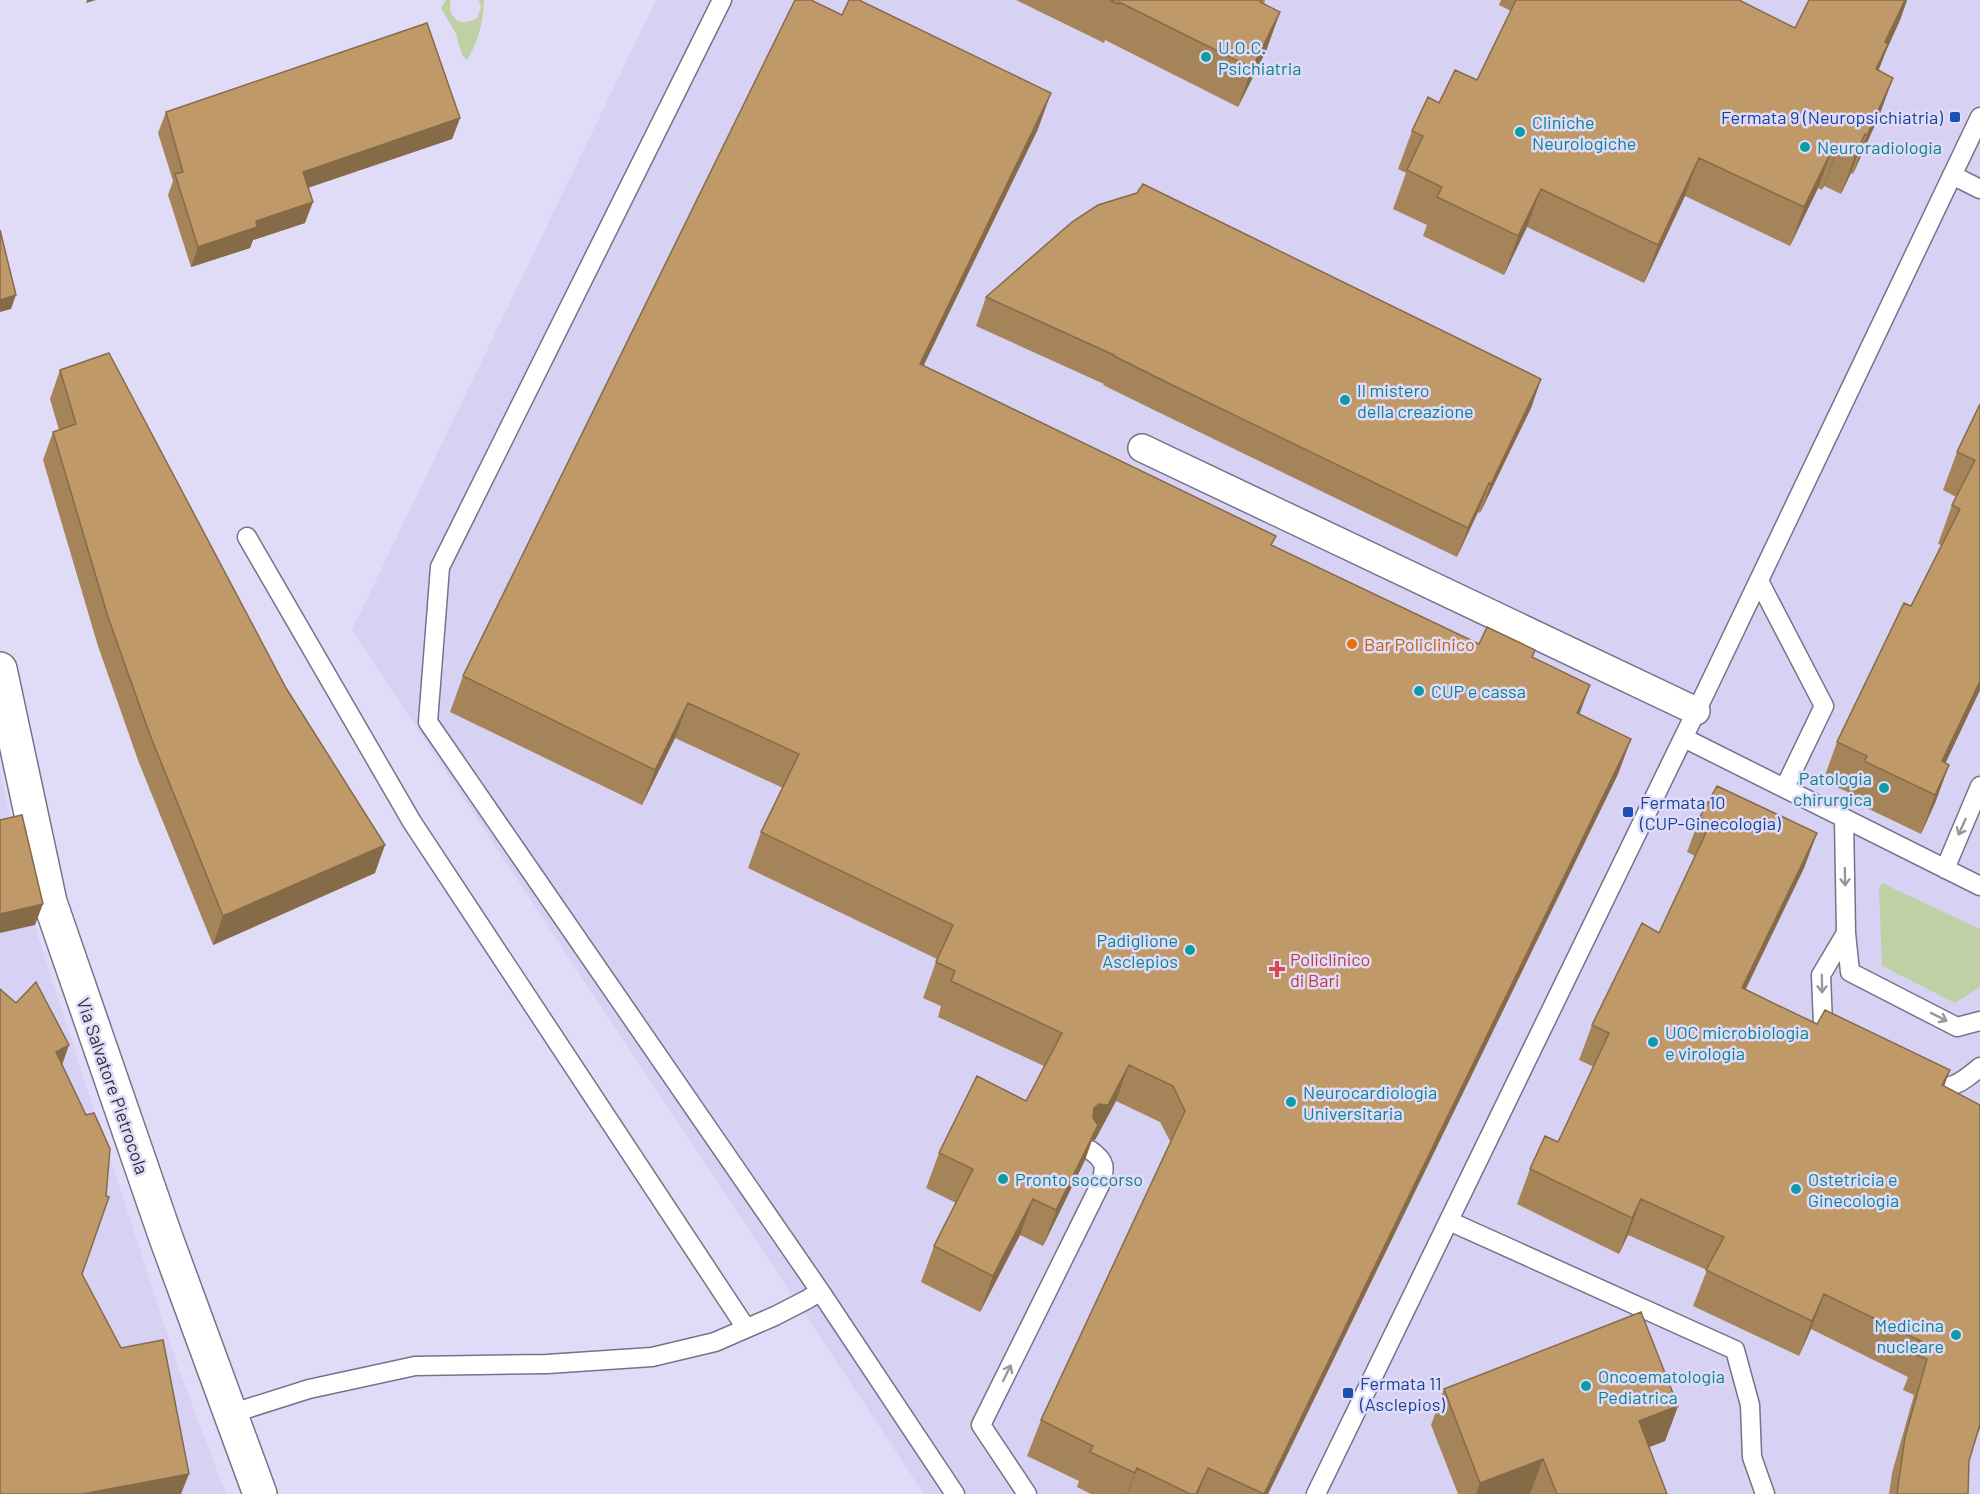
<svg xmlns="http://www.w3.org/2000/svg" width="1980" height="1494" viewBox="0 0 1980 1494" font-family="Barlow,sans-serif">
  <style>
    .built { fill: #d7d1f4 }
    .green { fill: #bfd1a4 }
    .lines { fill: none; stroke-linecap: round; stroke-linejoin: round }
    .service-casing { stroke: #76728a; stroke-width: 21 }
    .pedestrian-casing { stroke: #76728a; stroke-width: 30 }
    .minor-casing { stroke: #76728a; stroke-width: 36 }
    .service { stroke: #fff; stroke-width: 18 }
    .pedestrian { stroke: #fff; stroke-width: 27 }
    .minor { stroke: #fff; stroke-width: 33 }
    .wall { fill: #a58459 }
    .shaded-wall { fill: #866b49 }
    .building { fill: #c09968; stroke: #866b49; stroke-width: 1.5 }
    .oneway { stroke: #98979c }
    .culture-dot { fill: #0f9aa8; stroke: #e0dbf7; stroke-width: 2 }
    .transit-dot { fill: #1a4fb4; stroke: #e0dbf7; stroke-width: 2 }
    .food-dot { fill: #e8710a; stroke: #e0dbf7; stroke-width: 2 }
    .health-dot { fill: #e0444e; stroke: #e0dbf7; stroke-width: 2 }
    .labels { text-anchor: middle; dominant-baseline: central; stroke-width: 5; stroke-linejoin: round; paint-order: stroke }
    .culture-label { font-size: 18px; fill: #0d838f; stroke: #e0dbf7; text-anchor: start }
    .transit-label { font-size: 18px; fill: #164399; stroke: #e0dbf7; text-anchor: start }
    .food-label { font-size: 18px; fill: #c56008; stroke: #e0dbf7; text-anchor: start }
    .health-label { font-size: 18px; fill: #be3a42; stroke: #e0dbf7; text-anchor: start }
    .street-label { font-size: 18px; fill: #302f39; stroke: #e0dbf7 }
  </style>
  <rect width="100%" height="100%" fill="#e0dbf7"/>
  <!-- built -->
  <path class="built" d="M656,0H1980V1494H924L352,630Z
    M0,772L38,937L179,1370L226,1494H0Z"/>
  <!-- green -->
  <path class="green" d="M446,0H451C446,18 461,28 477,18L481,8L479,0H484C484,20 478,43 467,60L462,55L456,34L441,8Z
    M1882,883L1980,929V987L1955,1003L1882,966L1879,888Z"/>
  <g class="lines">
    <!-- service casing -->
    <g class="service-casing">
      <path id="service" d="M722,0L440,567L428,722L820,1291L955,1494
        M1952,175L1980,189
        M247,537L412,822L746,1328
        M1759,581L1824,706L1785,787
        M1684,738L1980,886
        M1844,819L1846,933L1850,972L1957,1027L1980,1021
        M1945,869L1980,786
        M1833,1034L1823,1024L1821,975L1846,933
        M1922,1082C1948,1094 1961,1083 1980,1067
        M1449,1221L1735,1350L1750,1405L1752,1457L1765,1494
        M230,1414L309,1389L415,1366L547,1364L652,1357L715,1342L775,1316L808,1299L820,1291
        M1027,1494L981,1425L1100,1185C1106,1168 1106,1161 1090,1150
        M1316,1494L1707,689L1980,117"/>
    </g>
    <!-- pedestrian casing -->
    <g class="pedestrian-casing">
      <path id="pedestrian" d="M1142,448L1696,711"/>
    </g>
    <!-- minor casing -->
    <g class="minor-casing">
      <path id="minor" d="M0,669L50,902L166,1238L260,1494"/>
    </g>
    <!-- service -->
    <use href="#service" class="service"/>
    <!-- pedestrian -->
    <use href="#pedestrian" class="pedestrian"/>
    <!-- minor -->
    <use href="#minor" class="minor"/>
  </g>
  <!-- wall -->
  <path class="wall" d="M1016,0H1265L1264,4L1280,12L1266,51L1238,107L1105,40L1104,43Z
    M1501,0H1739L1795,28L1809,0H1907L1900,20L1886,51L1878,71L1893,78L1879,116L1853,174L1851,173L1841,194L1824,186L1822,190L1818,188L1790,246L1685,196L1644,283L1527,227L1504,275L1423,236L1427,225L1393,209L1406,173L1398,169L1412,131L1439,103L1477,80L1511,11L1499,5Z
    M166,112L460,118L452,139L308,188L305,223L253,240L250,248L191,267L168,195L173,181L158,133Z
    M1038,129L923,366L1272,545L1479,644L1532,657L1579,714L1631,739L1618,774L1268,1494H1091L1077,1487L1079,1481L1027,1456L1041,1420L1171,1143L1160,1122L1116,1101L1095,1140H1092L1085,1160L1043,1246L1020,1235L980,1312L921,1282L934,1246L956,1203L926,1188L939,1153L1026,1101L1044,1066L938,1017L941,1006L923,998L937,959L748,868L761,832L783,788L675,738L642,805L450,712L463,676Z
    M986,297L1541,379L1531,408L1480,513L1478,512L1457,557L1156,411L1103,385L1104,384L976,326Z
    M60,370L375,873L213,945L139,763L98,646L43,460L53,432L59,430L50,399Z
    M1980,404V690L1945,763L1949,765L1935,803L1921,834L1850,800L1852,794L1823,781L1837,742L1911,606L1941,545L1938,544L1952,505L1956,497L1943,490L1957,452Z
    M1700,817L1817,833L1804,868L1746,989L1980,1105V1428L1974,1443L1969,1461L1968,1494H1889L1892,1473L1914,1395L1903,1390L1908,1377L1811,1329L1799,1356L1693,1306L1707,1270L1628,1235L1619,1254L1517,1204L1530,1169L1558,1142L1594,1067L1579,1060L1592,1025L1659,933L1695,856L1687,852Z
    M1444,1389L1678,1406L1665,1441L1649,1447L1667,1494H1458L1431,1425Z"/>
  <!-- shaded-wall -->
  <path class="shaded-wall" d="M87,0H96L86,3Z
    M1905,0H1907L1900,20L1886,51L1874,82L1862,108L1885,42Z
    M1280,12L1266,51L1238,107L1252,68Z
    M1893,78L1879,116L1853,174L1867,135Z
    M1051,93L1038,129L907,400L920,364Z
    M460,118L452,139L295,192L303,172Z
    M1865,134L1851,173L1841,194L1855,156Z
    M1838,148L1824,186L1822,190L1836,152Z
    M1832,150L1818,188L1790,246L1804,207Z
    M1699,158L1685,196L1644,283L1658,245Z
    M1541,189L1527,227L1504,275L1518,236Z
    M313,202L305,223L253,240L250,248L191,267L198,247L256,221Z
    M16,295L11,309L0,312V300Z
    M1541,379L1531,408L1480,513L1491,484Z
    M1489,483L1478,512L1457,557L1468,528Z
    M1980,681V690L1931,794L1942,761Z
    M1590,685L1577,721V713Z
    M688,703L675,738L642,805L655,770Z
    M1631,739L1618,774L1268,1494H1264Z
    M1949,765L1935,803L1921,834L1935,795Z
    M1817,833L1804,868L1729,1023L1742,988Z
    M385,845L375,873L213,945L223,916Z
    M43,904L35,925L0,933V914Z
    M69,1045L60,1071L56,1052Z
    M1129,1065L1116,1101L1095,1140H1092L1085,1160L1043,1246L1094,1108L1099,1104Z
    M1950,1070L1937,1106L1942,1085Z
    M1033,1199L1020,1235L980,1312L993,1276Z
    M1641,1199L1628,1235L1619,1254L1632,1218Z
    M1824,1294L1811,1329L1799,1356L1812,1321Z
    M1678,1406L1665,1441L1626,1456L1639,1421Z
    M1980,1424V1428L1965,1464Z
    M1543,1459L1530,1494H1476L1480,1483Z
    M1137,1468L1128,1494H1127L1135,1473Z
    M1208,1468L1198,1494H1196Z
    M189,1474L181,1494H82Z"/>
  <!-- building -->
  <path class="building" d="M795,0H811L842,15L849,0H859L1051,93L920,364L1276,536L1271,545L1479,644L1487,627L1535,650L1532,657L1590,685L1577,713L1631,739L1264,1494L1208,1468L1196,1494H1190L1137,1468L1135,1473L1090,1452L1093,1446L1041,1420L1185,1111L1173,1086L1129,1065L1108,1105L1099,1104L1094,1108L1093,1118L1098,1125L1056,1210L1033,1199L993,1276L934,1246L973,1169L939,1153L977,1076L1026,1101L1062,1033L951,981L955,971L936,962L953,925L761,832L799,754L688,703L655,770L463,676Z
    M1110,0H1261L1260,2L1280,12L1252,68L1119,2L1118,4Z
    M1516,0H1739L1795,28L1809,0H1905L1885,42L1888,44L1876,69L1893,78L1867,135L1865,134L1855,156L1838,148L1836,152L1832,150L1804,207L1699,158L1658,245L1541,189L1518,236L1437,197L1442,187L1407,170L1423,136L1412,131L1428,97L1439,103L1455,70L1477,80Z
    M427,23L460,118L303,172L313,202L256,221L257,227L198,247L175,174L183,172L166,112Z
    M1143,184L1541,379L1491,484L1489,483L1468,528L1166,382L1114,356V355L986,297L1072,222L1098,205L1137,193Z
    M0,230L16,295L0,300Z
    M109,353L286,688L385,845L223,916L150,735L108,617L53,432L76,424L60,370Z
    M1980,404V681L1942,761L1949,765L1935,795L1864,761L1867,756L1837,742L1904,603L1911,606L1960,509L1952,505L1975,460L1957,452Z
    M1717,786L1817,833L1742,988L1817,1024L1825,1010L1950,1070L1942,1085L1980,1105V1424L1969,1461L1968,1494H1897L1905,1437L1927,1359L1916,1355L1923,1342L1824,1294L1812,1321L1706,1270L1724,1237L1641,1199L1632,1218L1530,1169L1545,1136L1558,1142L1575,1106L1609,1033L1592,1025L1642,923L1659,933L1711,822L1700,817Z
    M22,815L43,904L0,914V820Z
    M36,982L69,1045L56,1052L86,1115L94,1113L110,1149L106,1196L109,1197L82,1274L121,1348L163,1340L189,1474L82,1494H0V989L16,1003Z
    M1641,1312L1678,1406L1639,1421L1667,1494H1557L1543,1459L1480,1483L1444,1389Z"/>
  <!-- one-way arrows -->
  <defs><path id="oneway-shaft" d="M-6 0H5M1.5-3L5.5 0L1.5 3" fill="none" stroke-width="1.6" stroke-linecap="round" stroke-linejoin="round" transform="scale(1.5)"/></defs>
  <g class="oneway">
    <use href="#oneway-shaft" transform="translate(1962 827) rotate(114)"/>
    <use href="#oneway-shaft" transform="translate(1845 877) rotate(89)"/>
    <use href="#oneway-shaft" transform="translate(1822 984) rotate(89)"/>
    <use href="#oneway-shaft" transform="translate(1939 1017) rotate(27)"/>
    <use href="#oneway-shaft" transform="translate(1007 1373) rotate(-64)"/>
  </g>
  <!-- markers -->
  <g class="culture-dot">
    <circle cx="1206" cy="57" r="6"/>
    <circle cx="1520" cy="132" r="6"/>
    <circle cx="1805" cy="147" r="6"/>
    <circle cx="1345" cy="400" r="6"/>
    <circle cx="1419" cy="691" r="6"/>
    <circle cx="1884" cy="788" r="6"/>
    <circle cx="1190" cy="950" r="6"/>
    <circle cx="1653" cy="1042" r="6"/>
    <circle cx="1291" cy="1102" r="6"/>
    <circle cx="1003" cy="1179" r="6"/>
    <circle cx="1796" cy="1189" r="6"/>
    <circle cx="1956" cy="1335" r="6"/>
    <circle cx="1586" cy="1386" r="6"/>
  </g>
  <g class="transit-dot">
    <rect x="1949" y="111" width="12" height="12" rx="3"/>
    <rect x="1622" y="806" width="12" height="12" rx="3"/>
    <rect x="1342" y="1387" width="12" height="12" rx="3"/>
  </g>
  <circle class="food-dot" cx="1352" cy="644" r="6"/>
  <path class="health-dot" d="M1274 960h6v6h6v6h-6v6h-6v-6h-6v-6h6z"/>
  <g class="labels">
    <!-- culture labels -->
    <g class="culture-label">
      <text x="1218" y="47">U.O.C.<tspan x="1218" dy="21">Psichiatria</tspan></text>
      <text x="1532" y="122">Cliniche<tspan x="1532" dy="21">Neurologiche</tspan></text>
      <text x="1817" y="147">Neuroradiologia</text>
      <text x="1357" y="390">Il mistero<tspan x="1357" dy="21">della creazione</tspan></text>
      <text x="1431" y="691">CUP e cassa</text>
      <text x="1872" y="778" text-anchor="end">Patologia<tspan x="1872" dy="21">chirurgica</tspan></text>
      <text x="1178" y="940" text-anchor="end">Padiglione<tspan x="1178" dy="21">Asclepios</tspan></text>
      <text x="1665" y="1032">UOC microbiologia<tspan x="1665" dy="21">e virologia</tspan></text>
      <text x="1303" y="1092">Neurocardiologia<tspan x="1303" dy="21">Universitaria</tspan></text>
      <text x="1015" y="1179">Pronto soccorso</text>
      <text x="1808" y="1179">Ostetricia e<tspan x="1808" dy="21">Ginecologia</tspan></text>
      <text x="1944" y="1325" text-anchor="end">Medicina<tspan x="1944" dy="21">nucleare</tspan></text>
      <text x="1598" y="1376">Oncoematologia<tspan x="1598" dy="21">Pediatrica</tspan></text>
    </g>
    <!-- transit labels -->
    <g class="transit-label">
      <text x="1943" y="117" text-anchor="end">Fermata 9 (Neuropsichiatria)</text>
      <text x="1640" y="802">Fermata 10<tspan x="1640" dy="21">(CUP-Ginecologia)</tspan></text>
      <text x="1360" y="1383">Fermata 11<tspan x="1360" dy="21">(Asclepios)</tspan></text>
    </g>
    <!-- food labels -->
    <g class="food-label">
      <text x="1364" y="644">Bar Policlinico</text>
    </g>
    <!-- health labels -->
    <g class="health-label">
      <text x="1290" y="959">Policlinico<tspan x="1290" dy="21">di Bari</tspan></text>
    </g>
    <!-- street labels -->
    <g class="street-label">
      <text transform="translate(113 1086) rotate(71)">Via Salvatore Pietrocola</text>
    </g>
  </g>
</svg>
